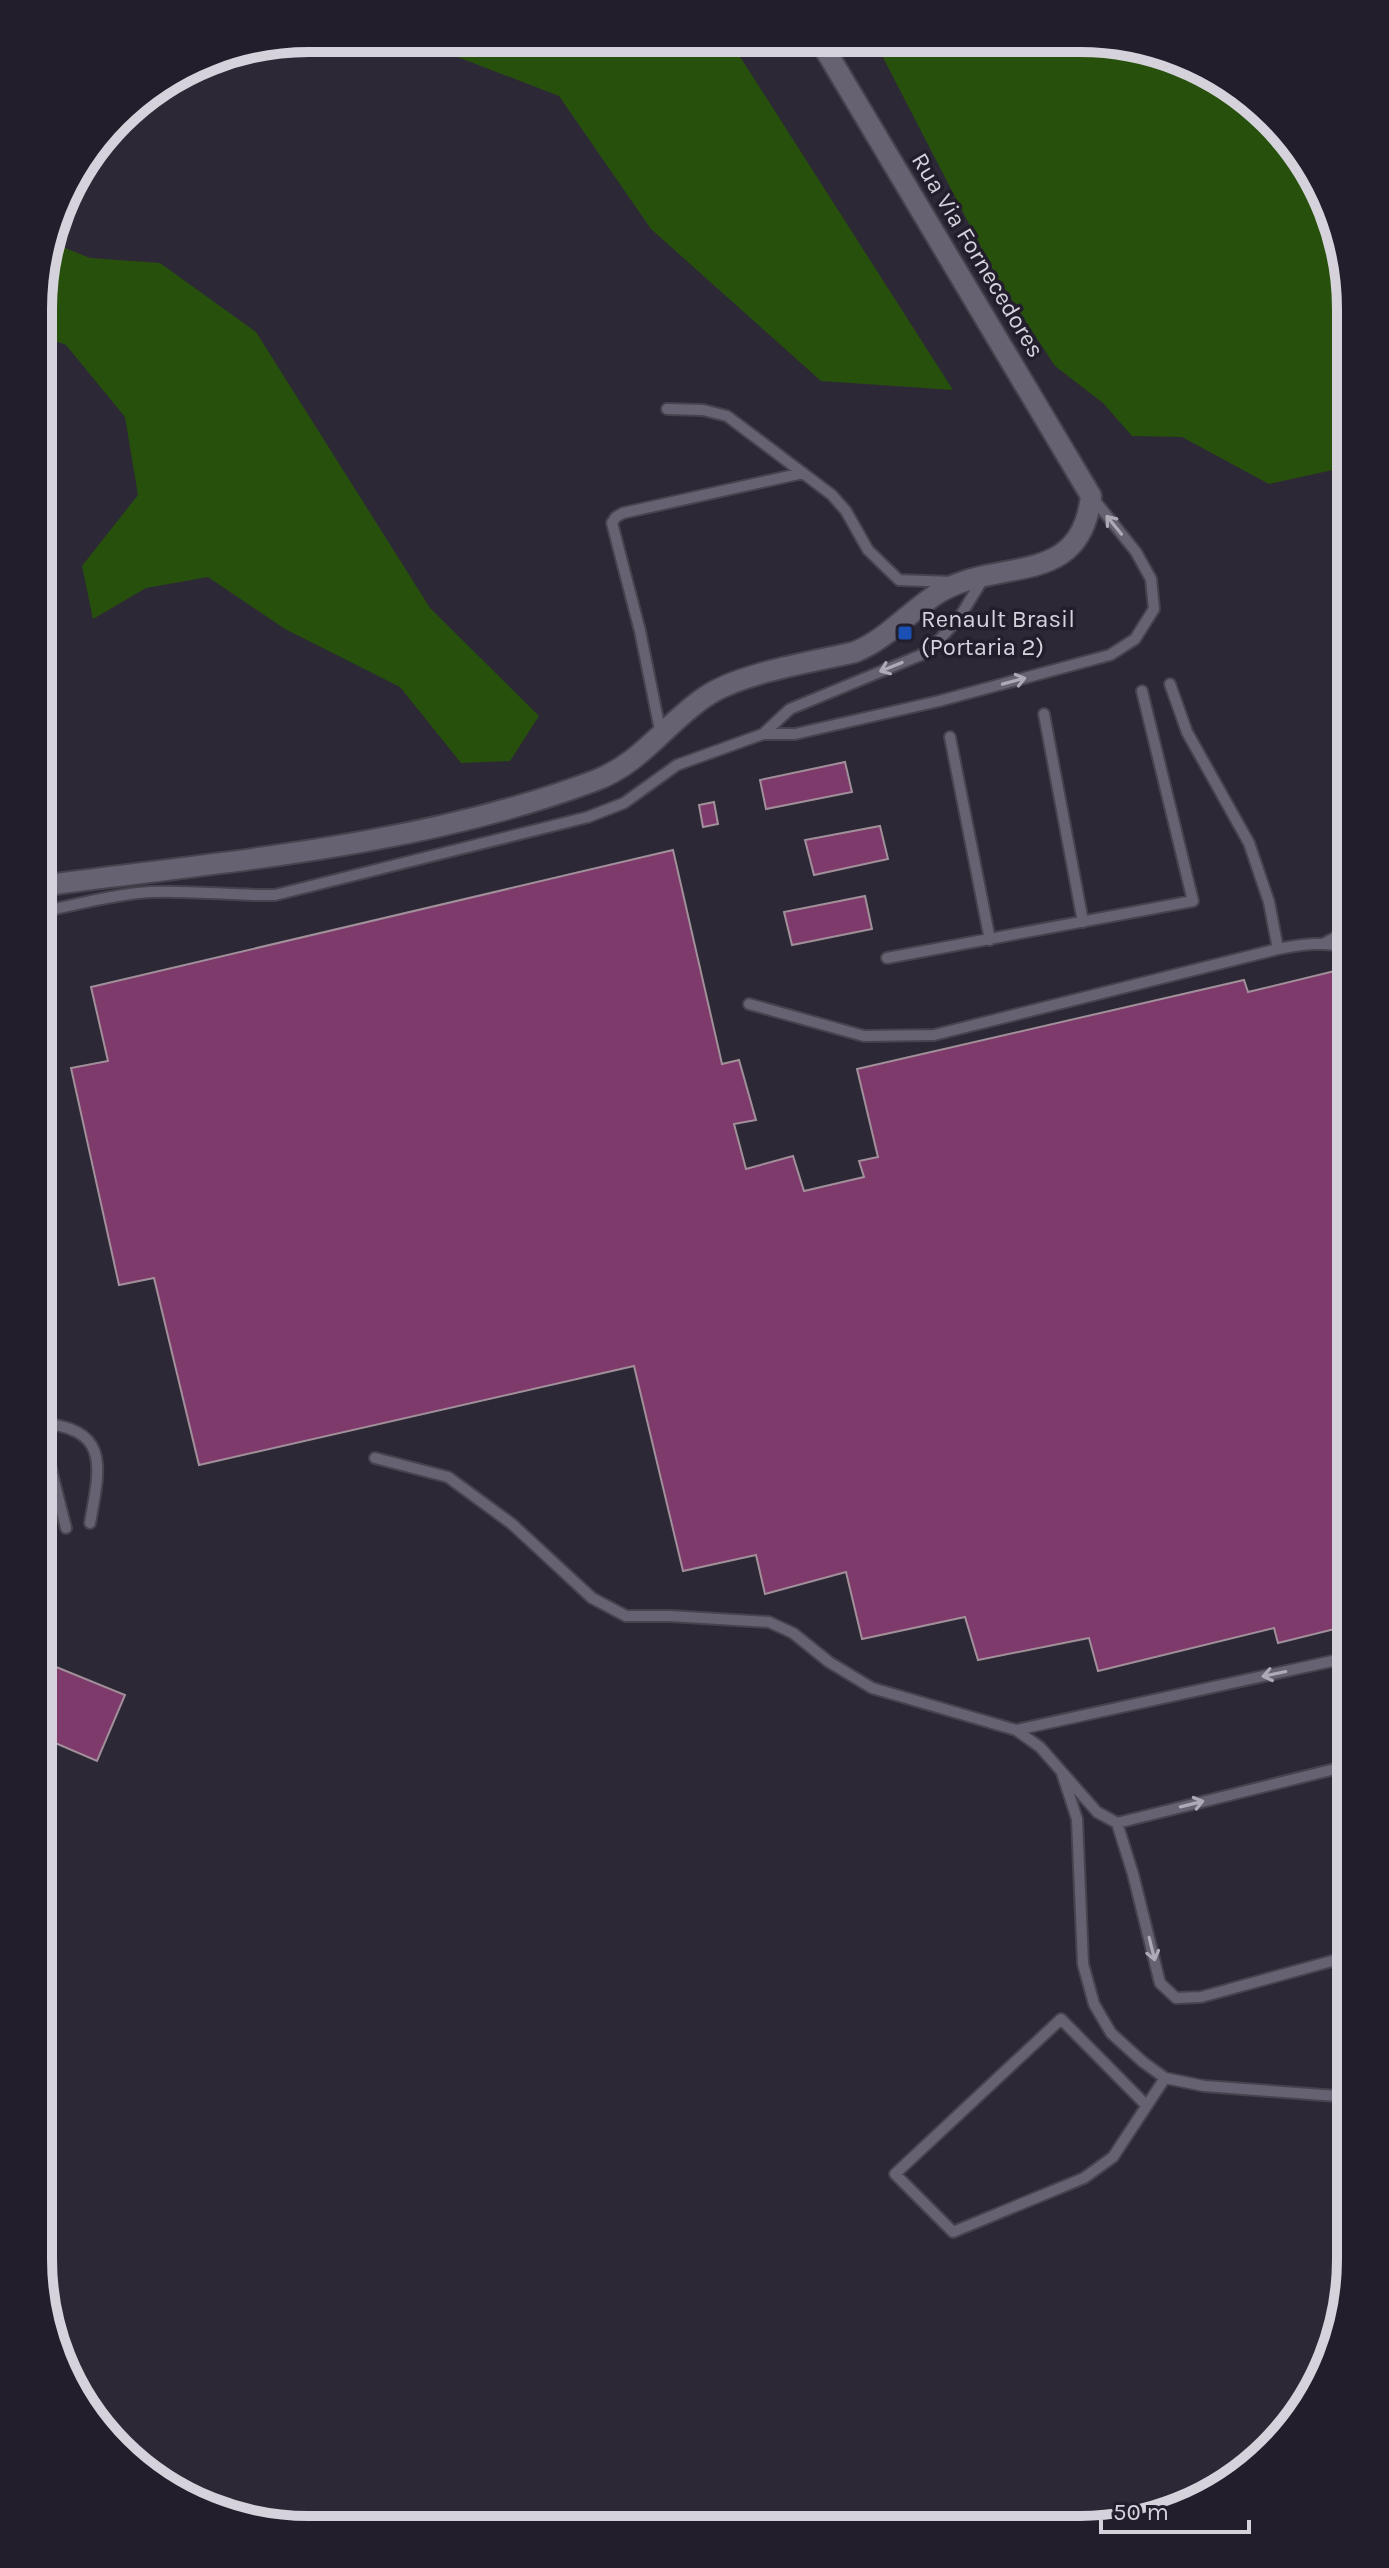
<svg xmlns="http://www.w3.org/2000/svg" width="1389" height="2568" viewBox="0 0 1389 2568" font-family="Karla,sans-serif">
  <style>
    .green { fill: #27500d }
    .building { fill: #7e3a6a; stroke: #a1909a; stroke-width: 2 }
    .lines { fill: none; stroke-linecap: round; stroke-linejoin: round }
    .lane-casing { stroke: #47434e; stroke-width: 14 }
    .street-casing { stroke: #47434e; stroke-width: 24 }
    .lane { stroke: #676271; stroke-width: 10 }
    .street { stroke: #676271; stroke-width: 20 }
    .oneway { stroke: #aeabb6 }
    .transit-dot { fill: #1a4fb4; stroke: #231e2b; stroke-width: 3 }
    .labels { text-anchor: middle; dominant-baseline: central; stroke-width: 7; stroke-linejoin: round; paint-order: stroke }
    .street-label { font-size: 24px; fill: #d5d2db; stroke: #231e2b }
    .poi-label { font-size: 24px; fill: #d5d2db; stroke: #231e2b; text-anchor: start }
    .rim { fill: none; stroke: #d5d2db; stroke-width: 10 }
  </style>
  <rect width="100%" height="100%" fill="#2d2836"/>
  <!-- green -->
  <path class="green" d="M411,39L730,41L953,390L821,381L651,229L559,96Z
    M875,42L1132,43L1258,105L1336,221L1351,309V466L1269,484L1182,437L1132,436L1103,403L1055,366L996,276Z
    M50,242L90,258L160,263L256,332L430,608L539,716L510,761L461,763L400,687L285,629L208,577L146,588L93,619L82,566L138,495L125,417L66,345L40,335V274Z"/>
  <!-- building -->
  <path class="building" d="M845,762L852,792L766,809L760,780Z
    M714,802L718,824L703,827L699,805Z
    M880,826L888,859L814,875L805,840Z
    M673,850L722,1064L739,1060L756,1120L734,1124L746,1169L793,1156L804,1191L864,1177L859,1161L878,1157L857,1069L1244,980L1248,992L1351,967V1625L1278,1643L1274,1628L1098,1671L1089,1638L978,1660L965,1617L862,1639L846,1572L765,1594L756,1555L683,1571L634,1366L199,1465L154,1278L119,1285L71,1068L108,1061L91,987Z
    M865,896L872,929L792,945L784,912Z
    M39,1660L125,1695L97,1761L39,1736Z"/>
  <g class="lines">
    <!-- lane casing -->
    <g class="lane-casing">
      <path id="lane" d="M667,409L703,410L727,416L832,495L846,511L868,550L899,580L952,582
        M983,579L959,618L941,638L921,655L790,709L763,734H795L939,701L1110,655L1135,639L1154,609L1151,579L1136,552L1092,497
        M1170,684L1187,732L1249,843L1269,902L1278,949C1303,944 1326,941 1351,948
        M1044,714L1083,922
        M661,735L640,631L612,523L616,517L623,513L803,473
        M950,737L990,940
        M1347,760L1351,779
        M40,912C76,905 114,894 150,892C192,890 233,896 275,895L588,817L624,803L677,765L763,734
        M1325,943L1351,929
        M887,958L1193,901L1142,691
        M749,1004L864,1036L934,1035L1278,949
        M39,1422L66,1528
        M39,1423C111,1428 100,1467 90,1523
        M375,1458L448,1477L512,1524L592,1598L626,1616H670L769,1622L793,1633L829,1662L872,1688L1016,1730L1040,1747L1097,1812L1117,1823L1133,1874L1160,1983L1176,1998L1201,1997L1350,1956
        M1016,1730L1351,1657
        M1062,1773L1077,1819L1083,1964L1094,2004L1111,2033L1143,2062L1165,2078L1204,2086L1350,2097
        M1117,1823L1351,1765
        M1146,2105L1061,2019L895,2174L953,2232L1084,2178L1113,2157L1165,2078"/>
    </g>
    <!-- street casing -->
    <g class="street-casing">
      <path id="street" d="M40,886C226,861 417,847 594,781C642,763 665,724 705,697C739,673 813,662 855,652C889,638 910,610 940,592C999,557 1081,589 1091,496L820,41"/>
    </g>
    <!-- lane -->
    <use href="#lane" class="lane"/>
    <!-- street -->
    <use href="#street" class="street"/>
  </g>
  <!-- one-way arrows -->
  <defs><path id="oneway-shaft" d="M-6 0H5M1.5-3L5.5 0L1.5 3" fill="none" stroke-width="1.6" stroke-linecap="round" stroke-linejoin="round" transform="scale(2)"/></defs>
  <g class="oneway">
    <use href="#oneway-shaft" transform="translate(1114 525) rotate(-129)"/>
    <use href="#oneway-shaft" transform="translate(891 667) rotate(158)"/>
    <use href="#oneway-shaft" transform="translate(1014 681) rotate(-15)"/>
    <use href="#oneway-shaft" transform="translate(1274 1674) rotate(168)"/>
    <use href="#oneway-shaft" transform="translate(1192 1804) rotate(-14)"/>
    <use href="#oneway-shaft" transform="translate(1152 1949) rotate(76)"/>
  </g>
  <!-- markers -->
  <rect class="transit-dot" x="897" y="625" width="16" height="16" rx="4"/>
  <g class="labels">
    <!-- street labels -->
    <g class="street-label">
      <text transform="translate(978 255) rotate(59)">Rua Via Fornecedores</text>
    </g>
    <!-- poi labels -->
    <g class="poi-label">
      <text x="921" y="619">Renault Brasil<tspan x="921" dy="28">(Portaria 2)</tspan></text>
    </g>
  </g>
  <!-- crop -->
  <path d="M0 0H1389V2568H0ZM309 52H1080A257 257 0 0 1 1337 309V2259A257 257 0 0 1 1080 2516H309A257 257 0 0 1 52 2259V309A257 257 0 0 1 309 52Z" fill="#231e2b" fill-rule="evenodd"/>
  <path class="rim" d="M309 52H1080A257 257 0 0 1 1337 309V2259A257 257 0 0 1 1080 2516H309A257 257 0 0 1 52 2259V309A257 257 0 0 1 309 52Z"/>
  <!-- scale -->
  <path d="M1101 2520v12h148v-12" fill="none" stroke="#d5d2db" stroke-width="4"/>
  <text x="1113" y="2520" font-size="24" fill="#d5d2db" stroke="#231e2b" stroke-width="6" paint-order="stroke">50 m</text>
</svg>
